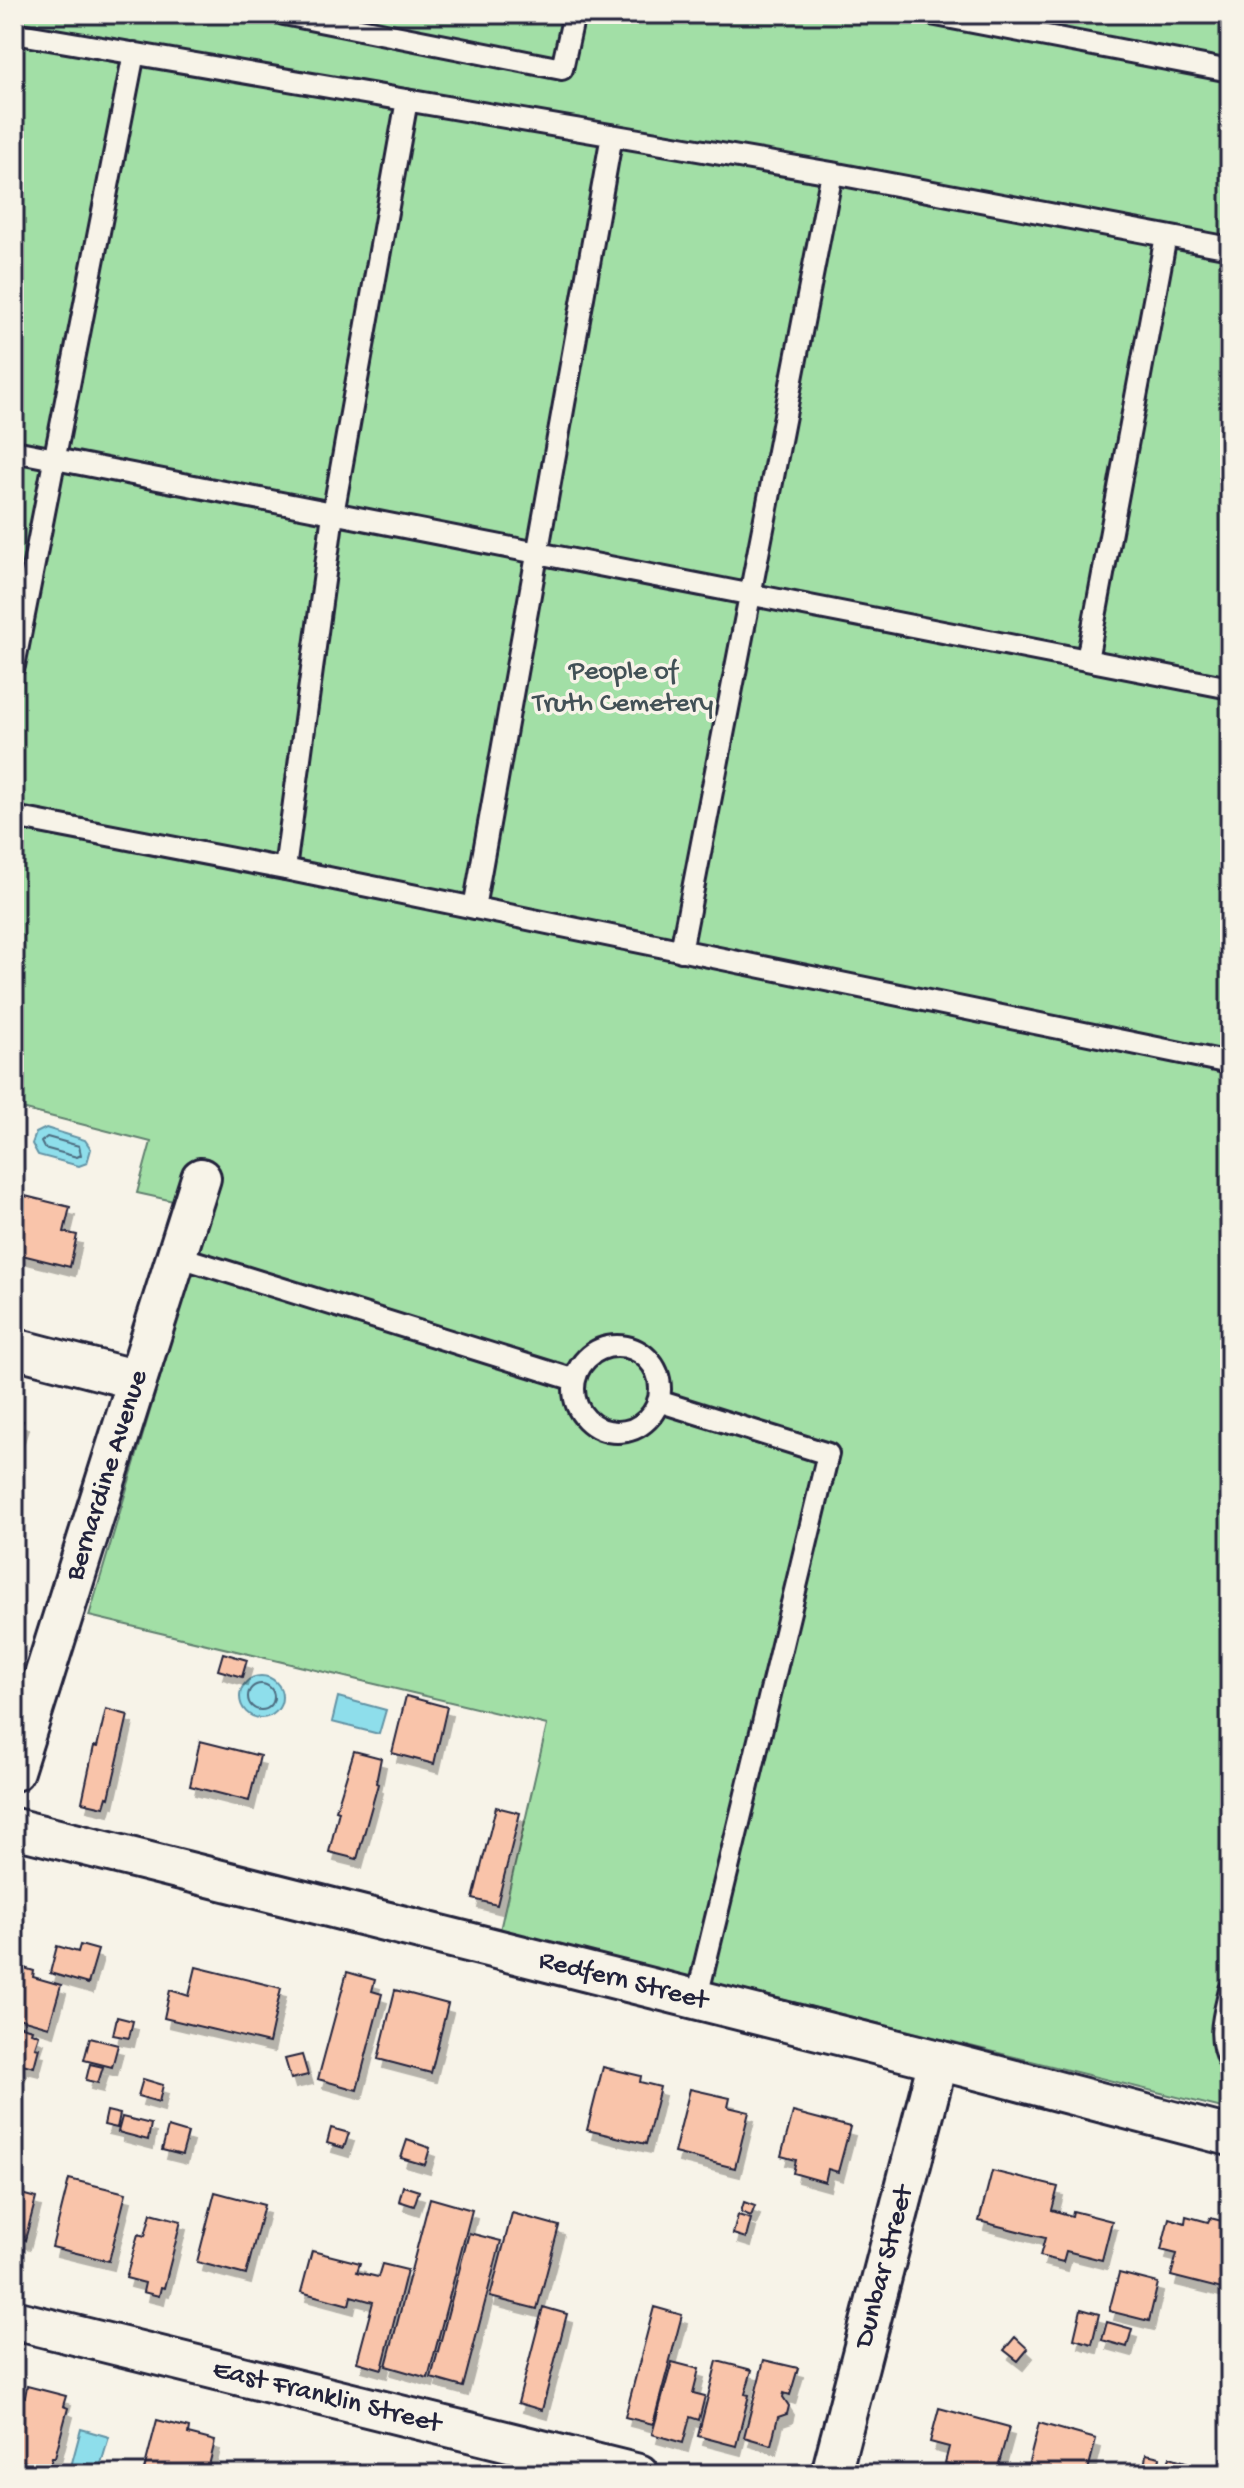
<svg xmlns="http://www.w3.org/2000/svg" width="1244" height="2488" viewBox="0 0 1244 2488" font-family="'Gochi Hand',sans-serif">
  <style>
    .green { fill: #a2dfa6; stroke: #628070; stroke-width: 2 }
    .water { fill: #8edeeb; stroke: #6393a5; stroke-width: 2 }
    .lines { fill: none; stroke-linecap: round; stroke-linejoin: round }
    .shore { stroke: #4d6d81; stroke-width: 2 }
    .building { fill: #f9c4aa; stroke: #22223b; stroke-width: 2; filter: url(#shadow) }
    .lane-casing { stroke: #22223b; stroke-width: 26 }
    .street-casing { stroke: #22223b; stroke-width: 44 }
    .lane { stroke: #f7f3e8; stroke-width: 20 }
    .street { stroke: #f7f3e8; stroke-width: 38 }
    .labels { text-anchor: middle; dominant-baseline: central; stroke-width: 7; stroke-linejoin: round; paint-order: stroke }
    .park-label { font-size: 28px; fill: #425156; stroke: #f7f3e8 }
    .street-label { font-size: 28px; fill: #22223b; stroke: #f7f3e8 }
  </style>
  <defs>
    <filter id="shadow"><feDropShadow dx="5" dy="9" stdDeviation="0" flood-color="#0004"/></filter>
  </defs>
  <rect width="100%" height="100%" fill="#f7f3e8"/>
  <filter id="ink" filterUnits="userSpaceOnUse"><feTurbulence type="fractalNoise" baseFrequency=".0125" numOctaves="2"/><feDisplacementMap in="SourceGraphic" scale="16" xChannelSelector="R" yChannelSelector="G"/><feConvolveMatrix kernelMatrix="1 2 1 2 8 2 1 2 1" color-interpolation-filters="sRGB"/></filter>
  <g filter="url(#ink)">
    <!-- green -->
    <path class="green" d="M14,14H1230V2110L500,1930L547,1725L89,1616L210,1209L137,1193L151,1142L14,1107Z"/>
    <!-- water -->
    <path class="water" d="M46,1128L85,1140L91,1149L87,1163L79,1166L38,1155L32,1144L36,1133Z
      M240 1697a21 21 0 1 1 42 0a21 21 0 1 1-42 0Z
      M338,1697L386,1710L379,1734L332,1722Z
      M81,2429L109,2437L98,2474H69Z"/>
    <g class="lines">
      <!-- shore -->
      <path class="shore" d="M47,1137L79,1146L81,1155L77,1157L44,1148L41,1142Z
        M248 1697a13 13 0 1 1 26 0a13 13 0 1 1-26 0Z"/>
    </g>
    <!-- building -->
    <path class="building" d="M17,1194L70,1207L64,1232L77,1235L70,1267L14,1253V1205Z
      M14,1418L23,1421L14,1449Z
      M223,1653L247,1660L242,1677L218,1670Z
      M406,1696L447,1707L434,1764L392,1753Z
      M106,1709L128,1715L109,1798L107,1797L104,1807L82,1802L94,1746L97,1747Z
      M200,1741L260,1756L249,1801L190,1786Z
      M354,1751L381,1758L376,1783L378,1784L357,1859L329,1852L339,1811L336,1810Z
      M496,1807L520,1813L497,1905L473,1899Z
      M80,1945L98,1950L88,1984L50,1973L57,1946L78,1952Z
      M14,1965L34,1971L33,1977L61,1985L49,2027L14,2017Z
      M196,1967L281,1988L269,2043L164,2018L170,1990L189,1996Z
      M347,1972L375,1980L372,1991L382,1994L357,2090L318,2079Z
      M395,1990L448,2004L431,2073L378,2059Z
      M117,2017L133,2021L129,2038L113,2035Z
      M14,2024L32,2029L31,2032L39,2035L35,2047L39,2048L34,2067L22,2064L20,2071L14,2069Z
      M90,2038L118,2045L112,2067L84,2060Z
      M302,2055L308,2075L291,2079L285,2059Z
      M90,2064L103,2067L98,2083L86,2080Z
      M603,2067L641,2076L640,2082L660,2087L646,2144L587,2130Z
      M143,2079L163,2085L159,2102L138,2096Z
      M690,2089L730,2098L728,2107L749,2112L735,2168L674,2153Z
      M107,2111L120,2114L117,2128L104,2125Z
      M793,2112L850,2127L838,2172L828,2169L825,2182L793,2173L796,2160L781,2156Z
      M122,2117L151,2124L148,2140L118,2132Z
      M168,2127L188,2133L182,2155L162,2150Z
      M331,2128L349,2133L344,2148L327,2143Z
      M407,2140L430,2148L425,2165L401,2158Z
      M992,2171L1058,2187L1052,2210L1072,2216L1073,2211L1112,2221L1102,2260L1066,2251L1063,2262L1040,2256L1045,2238L979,2221Z
      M69,2179L126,2193L109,2261L52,2247Z
      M403,2186L419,2191L414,2206L399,2201Z
      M14,2192L36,2198L25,2240L14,2237Z
      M215,2192L264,2205L246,2275L197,2262Z
      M430,2198L472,2210L428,2378L386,2366Z
      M744,2202L755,2206L751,2216L741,2212Z
      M151,2213L181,2221L164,2288L161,2287L159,2296L143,2292L145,2283L126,2278L138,2234L145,2236Z
      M512,2213L559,2226L537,2309L490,2297Z
      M738,2215L751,2219L746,2238L733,2234Z
      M1186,2216L1208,2222L1210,2218L1230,2223V2291L1171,2276L1177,2254L1161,2250L1169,2218L1185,2223Z
      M469,2233L501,2241L463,2387L431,2378Z
      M312,2251L360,2263L357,2272L378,2277L382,2264L407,2270L382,2369L357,2362L373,2302L351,2296L349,2305L301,2292Z
      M1119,2273L1158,2283L1149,2321L1109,2311Z
      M543,2307L567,2314L542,2410L518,2403Z
      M654,2307L682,2315L653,2424L625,2417Z
      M1081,2309L1099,2314L1092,2344L1074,2339Z
      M1107,2322L1132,2329L1127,2347L1102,2340Z
      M1015,2337L1028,2349L1018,2361L1004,2350Z
      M764,2360L798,2368L790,2395L784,2393L783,2397L789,2406L787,2414L778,2417L771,2445L744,2437Z
      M717,2361L752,2370L745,2394L749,2395L736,2446L698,2436Z
      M672,2362L699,2369L693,2393L705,2396L699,2420L690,2417L683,2443L652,2434Z
      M27,2386L66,2396L63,2406L68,2408L55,2457H52L49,2469L24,2462L21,2471L14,2469V2415L19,2395L25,2397Z
      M939,2408L1009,2427L996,2474H968L961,2472L962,2467L945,2463L949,2447L930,2442Z
      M157,2420L189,2428L188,2434L215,2441L207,2474H143Z
      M1039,2423L1096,2439L1087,2474H1026Z
      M1146,2454L1160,2457L1158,2471L1144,2469Z
      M1170,2457L1195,2465L1193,2474H1165Z
      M396,2466L425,2474H394Z"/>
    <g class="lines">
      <!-- lane casing -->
      <g class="lane-casing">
        <path id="lane" d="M284,14L562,69L574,14
          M931,14L1230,71
          M14,33L832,173L1230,248
          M14,451L1230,688
          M1087,660L1166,236
          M14,666L134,53
          M14,817L285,869L1230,1063
          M285,869L333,514L407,100
          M474,908L612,135
          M681,951L832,173
          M177,1256L575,1380
          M574 1389a43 43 0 1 1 86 0a43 43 0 1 1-86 0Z
          M658,1401L828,1454L696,2001
          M1230,1990C1224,2016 1216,2038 1230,2063"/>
      </g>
      <!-- street casing -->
      <g class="street-casing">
        <g id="street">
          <path d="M14,1348L137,1380"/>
          <path id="s1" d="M14,1771L201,1178"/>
          <path id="s2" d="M14,1828L938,2060L1230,2136"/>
          <path id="s3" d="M14,2320L639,2474"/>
          <path id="s4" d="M831,2474L938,2060"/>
        </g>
      </g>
      <!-- lane -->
      <use href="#lane" class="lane"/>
      <!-- street -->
      <use href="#street" class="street"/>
    </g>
  </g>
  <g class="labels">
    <!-- park labels -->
    <g class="park-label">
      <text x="623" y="672">People of<tspan x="623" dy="32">Truth Cemetery</tspan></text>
    </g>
    <!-- street labels -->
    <g class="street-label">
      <text stroke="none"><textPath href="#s1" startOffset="310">Bernardine Avenue</textPath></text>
      <text stroke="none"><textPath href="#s2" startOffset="628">Redfern Street</textPath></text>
      <text stroke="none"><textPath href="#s4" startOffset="214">Dunbar Street</textPath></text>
      <text stroke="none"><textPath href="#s3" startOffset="322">East Franklin Street</textPath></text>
    </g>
  </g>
  <!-- margin -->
  <rect width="1244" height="2488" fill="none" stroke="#f7f3e8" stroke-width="48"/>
  <rect x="24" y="24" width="1196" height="2440" fill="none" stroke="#22223b" stroke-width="3" filter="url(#ink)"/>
</svg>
